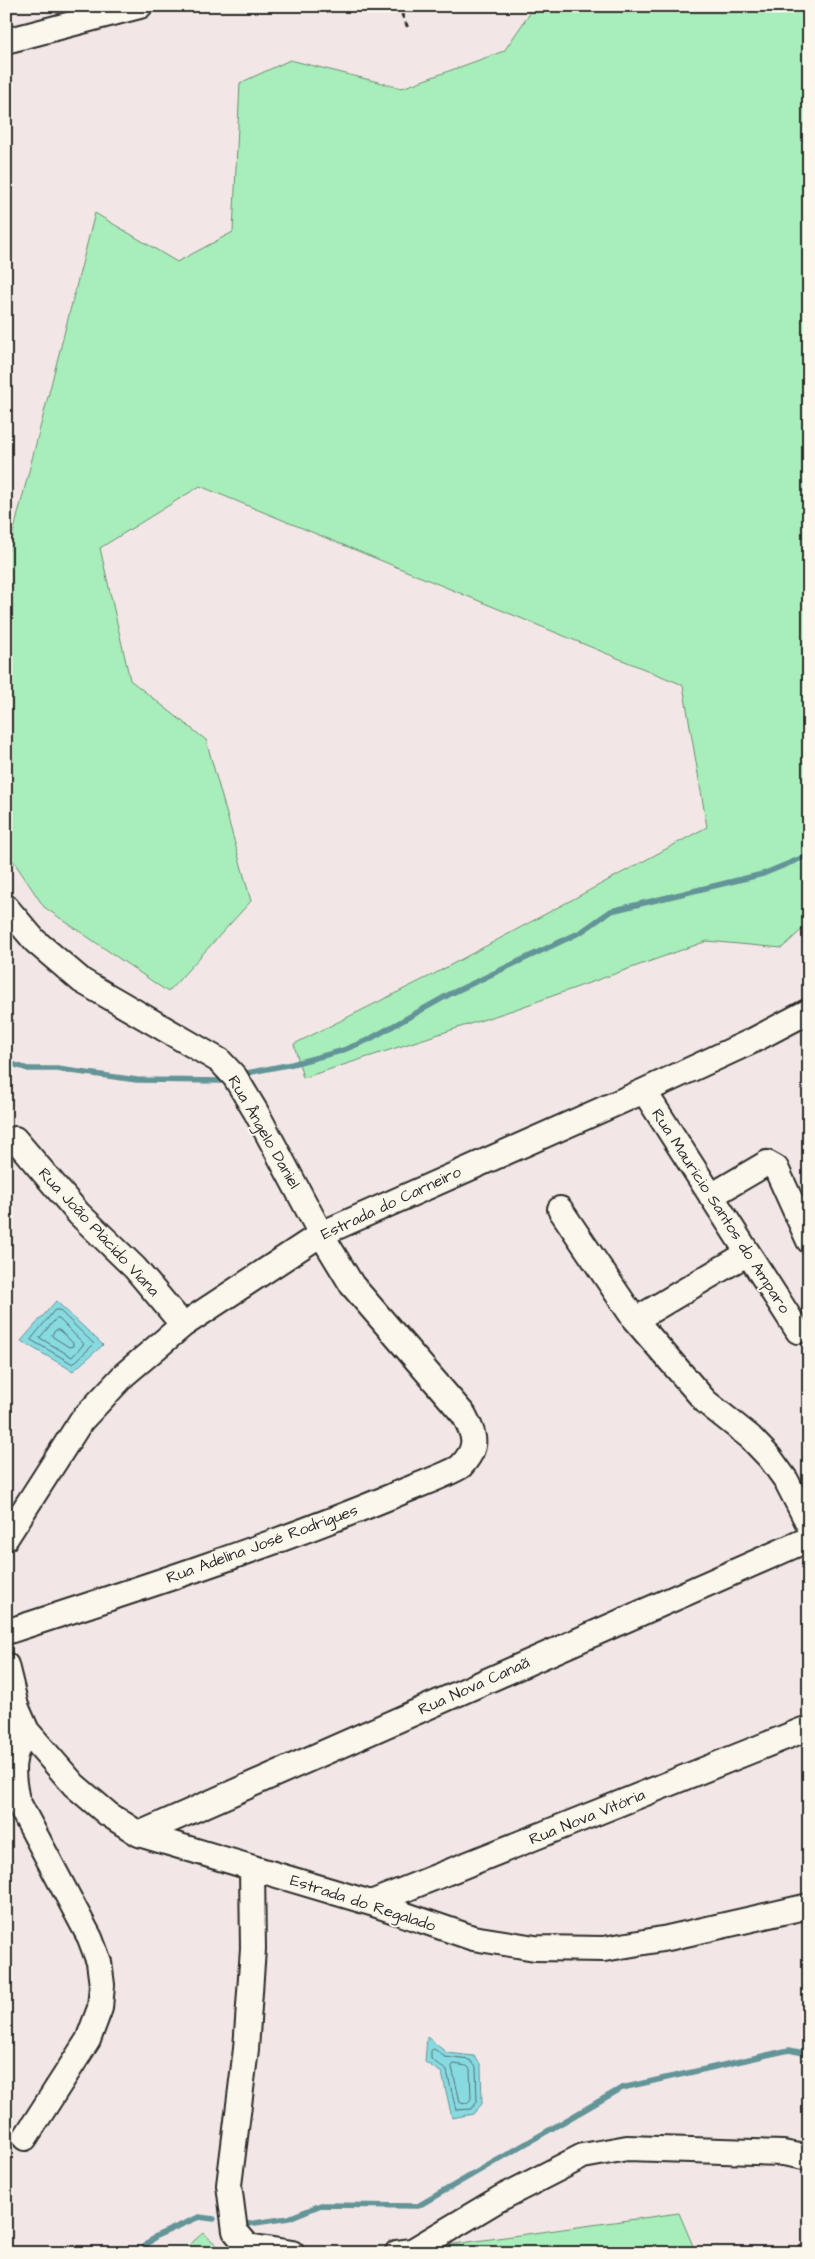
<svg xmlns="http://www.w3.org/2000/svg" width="815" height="2259" viewBox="0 0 815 2259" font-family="'Architects Daughter',sans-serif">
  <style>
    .green { fill: #a8eeba; stroke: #6a8c72 }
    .water { fill: #88dae1; stroke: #639498 }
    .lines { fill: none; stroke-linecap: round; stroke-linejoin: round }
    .shore { stroke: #507174; stroke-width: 1 }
    .stream { stroke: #639498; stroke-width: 5.5 }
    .minor-casing { stroke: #2b2b2b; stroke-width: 28 }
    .path { stroke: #2b2b2b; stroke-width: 3; stroke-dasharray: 5 4; stroke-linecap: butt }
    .minor { stroke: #fbf7ec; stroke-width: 24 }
    .labels { text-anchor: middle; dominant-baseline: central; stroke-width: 4; stroke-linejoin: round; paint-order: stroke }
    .street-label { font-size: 16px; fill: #2b2b2b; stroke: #fbf7ec }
  </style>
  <rect width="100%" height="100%" fill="#f2e7e6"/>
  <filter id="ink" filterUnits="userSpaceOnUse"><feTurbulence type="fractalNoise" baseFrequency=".02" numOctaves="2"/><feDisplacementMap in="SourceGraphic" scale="10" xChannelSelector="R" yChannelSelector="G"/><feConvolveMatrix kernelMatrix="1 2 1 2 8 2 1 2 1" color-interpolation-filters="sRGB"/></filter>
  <g filter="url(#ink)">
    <!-- green -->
    <path class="green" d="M535,6H809V923L782,948L707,941L513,1010L303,1078L294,1044L434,974L707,827L683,685L200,486L100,548L130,680L206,740L251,901L168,992L44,907L6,850V561L95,213L177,262L233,232L240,83L290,60L402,88L504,51Z
      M679,2213L696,2253H438L447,2245Z
      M203,2233L226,2253H180Z"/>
    <!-- water -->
    <path class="water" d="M56,1301L103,1345L73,1371L21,1341Z
      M427,2037L447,2053L474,2056L481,2065L482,2104L473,2114L452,2118L442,2073L425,2062Z"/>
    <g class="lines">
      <!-- shore -->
      <path class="shore" d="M55,1310H59L94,1344L73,1364L31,1340Z
        M56,1319H59L84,1344L72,1357L40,1338Z
        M56,1330H59L73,1343V1346L69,1347L53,1337L52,1335Z
        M434,2049L445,2057L470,2060L476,2067L477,2102L471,2109L456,2110L447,2071L431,2059V2051Z
        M454,2064L467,2066L470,2069L471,2099L467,2103L460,2102L452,2067Z"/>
      <!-- stream -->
      <path class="stream" d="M6,1062L28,1069H57L137,1080L225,1081
        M242,1074L292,1064L341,1051L368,1040L450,994L581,932L611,911L763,874L809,855
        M248,2224L289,2218L321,2205L418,2206L622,2088L789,2050L809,2054
        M138,2253L156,2236L199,2217L214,2219"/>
      <!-- minor casing -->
      <g class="minor-casing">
        <path id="minor" d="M6,41L140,6
          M6,907L35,941L82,981L220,1061L235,1077L256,1112L321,1234L352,1285L464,1415C475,1436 479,1447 461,1466C453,1473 405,1490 392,1496C266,1548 136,1590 6,1632
          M644,1091L798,1331
          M15,1139L79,1214L135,1268L183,1325
          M711,1196L767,1163L776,1168L809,1241
          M560,1209L635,1320L706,1402L750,1437L770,1458L786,1480L809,1525
          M635,1320L748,1253
          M6,1538L81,1421L125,1374L183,1325L321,1234L644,1091L750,1042L809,1011
          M6,1665L16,1706L27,1731L74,1785L108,1814L139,1834L371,1903L473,1938L535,1948L604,1949L668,1938L809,1906
          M139,1834L809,1539
          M252,1868L253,1949L246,2049L229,2185L235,2231L248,2246L292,2253
          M371,1903L803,1730
          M25,2138L88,2040L100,2008L102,1985L99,1962L90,1938L17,1800C11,1773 10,1754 27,1731
          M397,2253L412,2251L499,2199L583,2156L627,2148L783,2153L809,2158"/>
      </g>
      <!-- path -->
      <path class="path" d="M398,6L409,30"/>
      <!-- minor -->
      <use href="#minor" class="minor"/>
    </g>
  </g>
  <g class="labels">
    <!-- street labels -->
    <g class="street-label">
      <text transform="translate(264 1132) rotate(60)">Rua Ângelo Daniel</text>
      <text transform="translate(391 1203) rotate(-25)">Estrada do Carneiro</text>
      <text transform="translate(721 1211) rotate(57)">Rua Maurício Santos do Amparo</text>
      <text transform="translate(99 1232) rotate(47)">Rua João Plácido Viana</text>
      <text transform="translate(262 1544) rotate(-20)">Rua Adelina José Rodrigues</text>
      <text transform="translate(474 1686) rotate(-24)">Rua Nova Canaã</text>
      <text transform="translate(587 1817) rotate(-22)">Rua Nova Vitória</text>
      <text transform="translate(363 1903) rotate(18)">Estrada do Regalado</text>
    </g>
  </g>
  <!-- margin -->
  <rect width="815" height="2259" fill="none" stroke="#fbf7ec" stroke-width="25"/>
  <rect x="12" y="12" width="790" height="2234" fill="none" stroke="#2b2b2b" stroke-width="2" filter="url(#ink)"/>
</svg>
